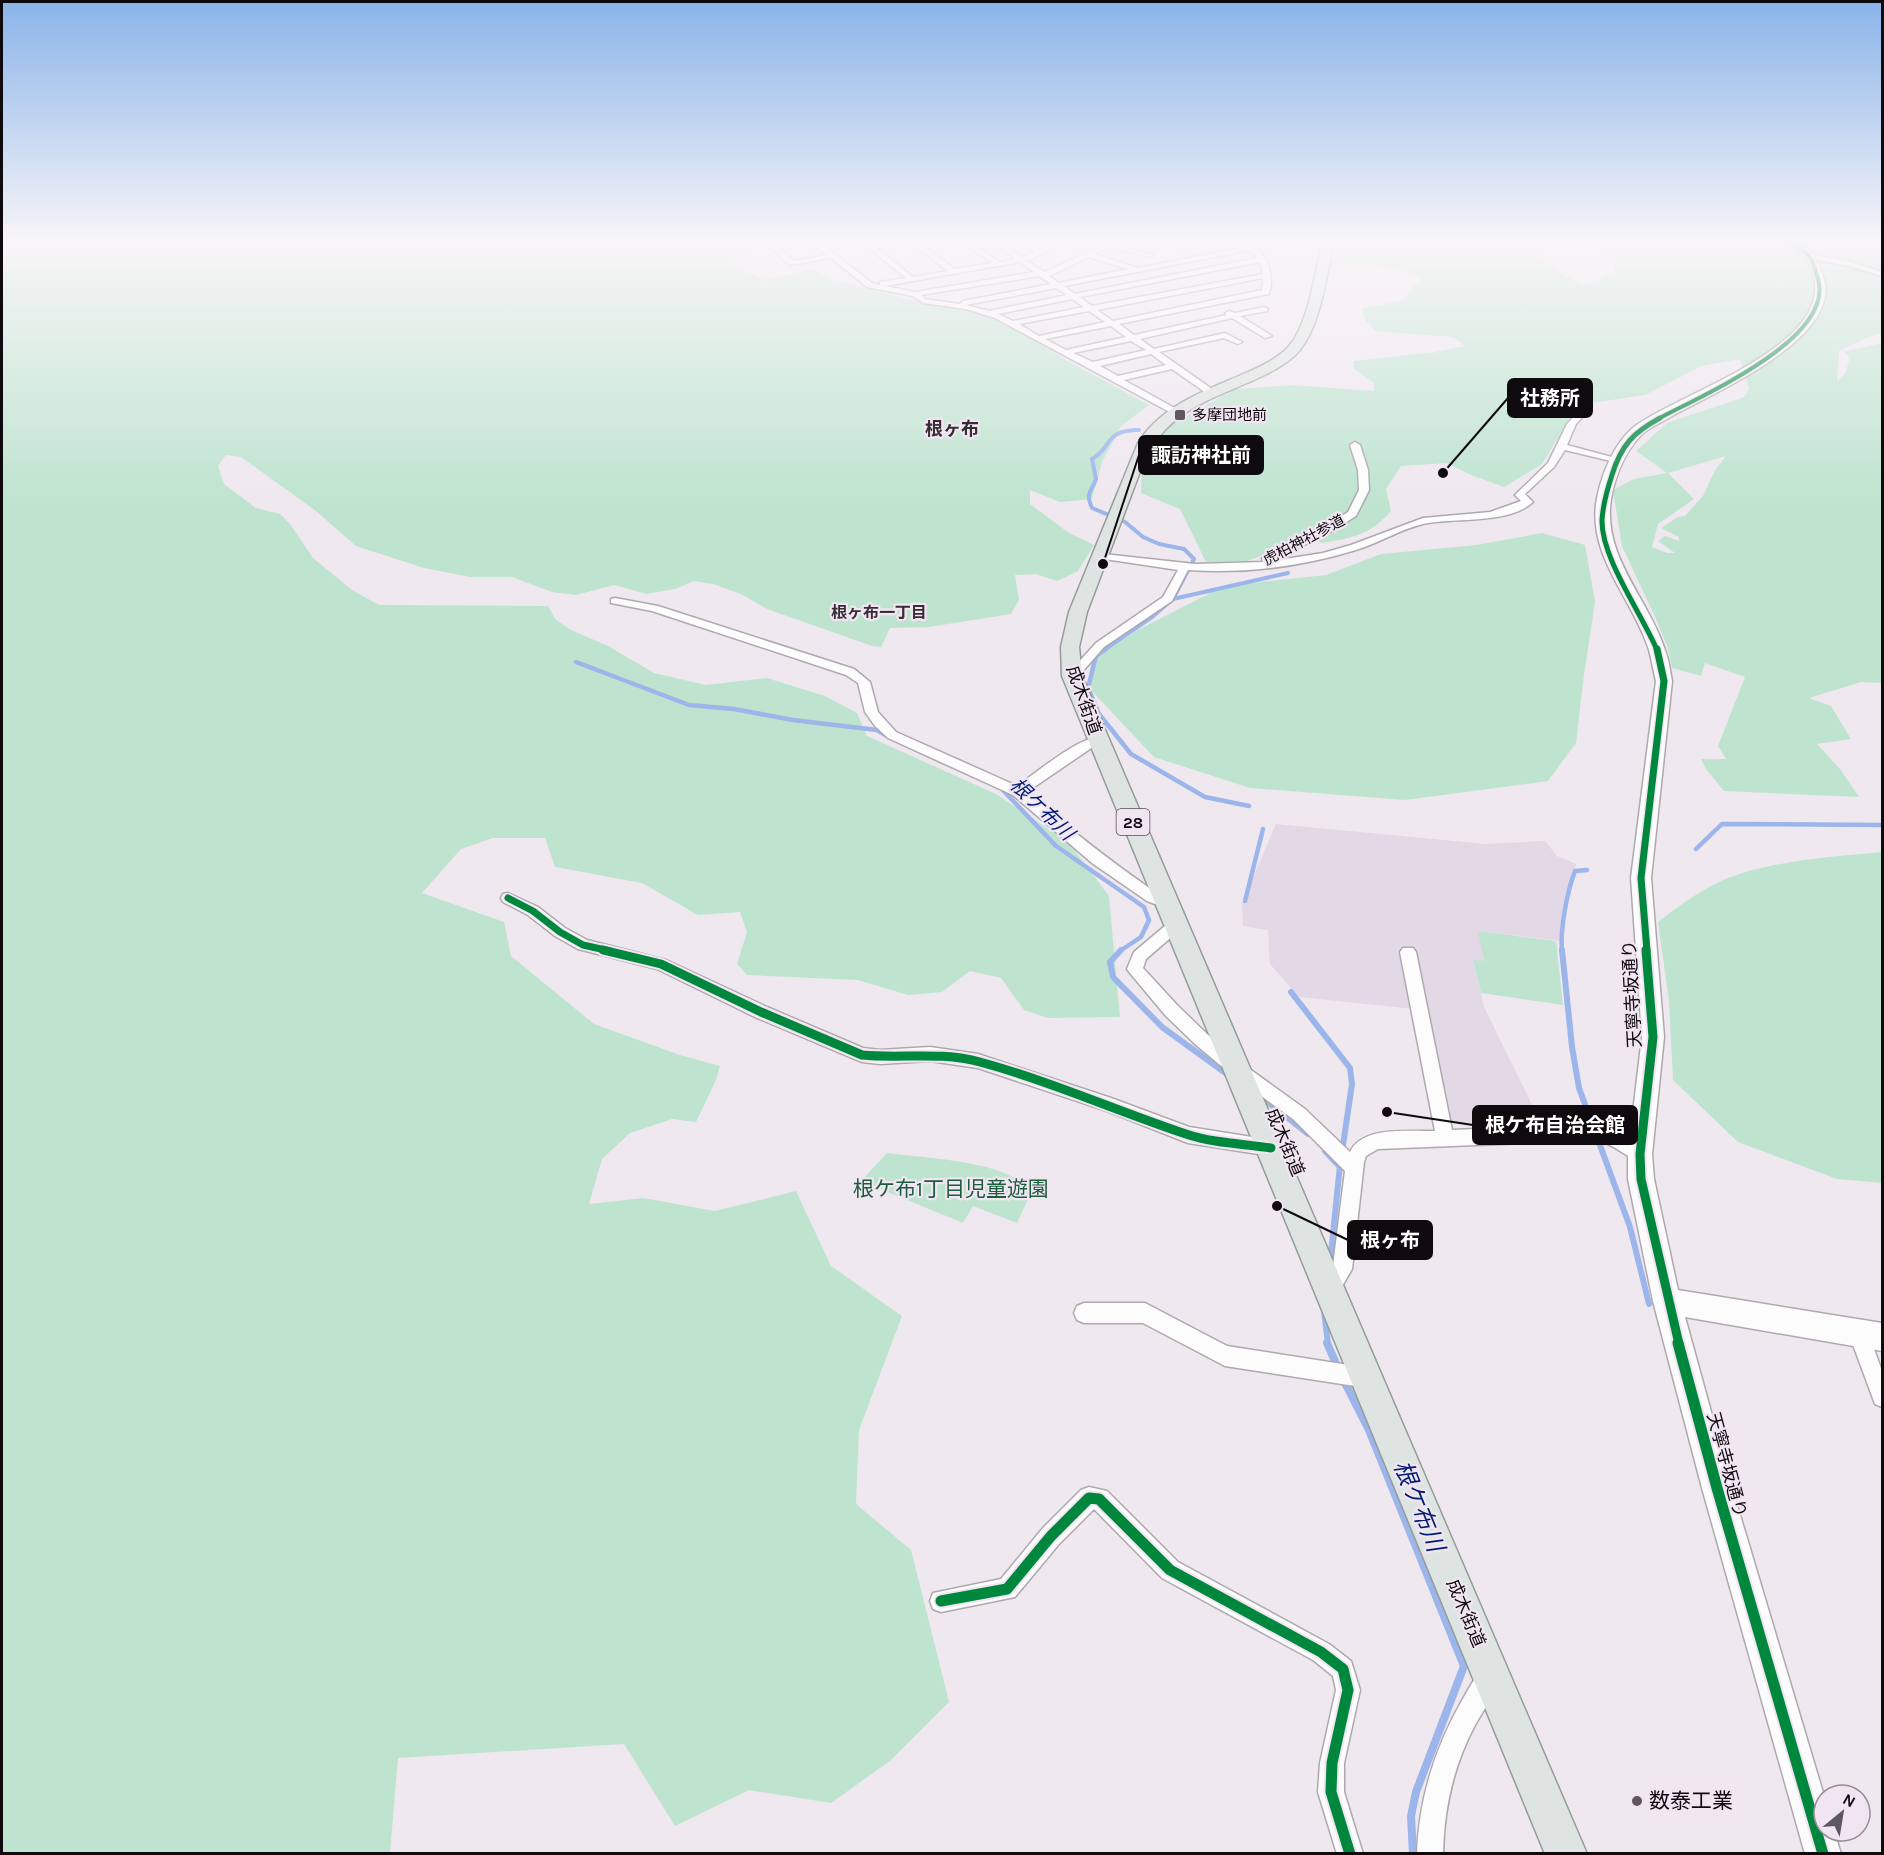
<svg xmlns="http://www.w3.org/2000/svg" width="1884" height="1855" viewBox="0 0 1884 1855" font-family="Karla,'Noto Sans JP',sans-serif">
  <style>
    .commercial { fill: #e2d8e6 }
    .green { fill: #bee4cf; fill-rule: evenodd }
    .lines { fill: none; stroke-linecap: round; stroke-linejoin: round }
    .stream-far3 { stroke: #9cb5eb; stroke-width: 4 }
    .stream-far2 { stroke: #9cb5eb; stroke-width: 4.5 }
    .stream-far1 { stroke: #9cb5eb; stroke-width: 6 }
    .stream { stroke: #9cb5eb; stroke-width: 8 }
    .street-casing { stroke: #aea9ae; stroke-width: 3 }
    .secondary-casing { stroke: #aea9ae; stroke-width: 3 }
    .primary-casing { stroke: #949c9a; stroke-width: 3 }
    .street { fill: #fdfcfd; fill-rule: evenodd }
    .secondary { fill: #fdfcfd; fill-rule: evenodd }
    .primary { fill: #dee4e1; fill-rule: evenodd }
    .cycleway-far4-casing { stroke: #f2e5f2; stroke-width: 6 }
    .cycleway-far3-casing { stroke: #f2e5f2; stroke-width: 8 }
    .cycleway-far2-casing { stroke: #f2e5f2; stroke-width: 10 }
    .cycleway-far1-casing { stroke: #f2e5f2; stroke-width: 13 }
    .cycleway-casing { stroke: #f2e5f2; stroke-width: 15 }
    .cycleway-far4 { stroke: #00873e; stroke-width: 4 }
    .cycleway-far3 { stroke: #00873e; stroke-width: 5 }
    .cycleway-far2 { stroke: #00873e; stroke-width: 7 }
    .cycleway-far1 { stroke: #00873e; stroke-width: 9 }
    .cycleway { stroke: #00873e; stroke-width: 11 }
    .poi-dot { fill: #5d585d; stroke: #f2e5f2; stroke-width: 2 }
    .labels { text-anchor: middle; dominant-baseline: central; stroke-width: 4.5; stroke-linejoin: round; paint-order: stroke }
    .far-poi-label { font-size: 15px; fill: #0e0a0e; stroke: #f2e5f2; text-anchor: start }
    .far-street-label { font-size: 15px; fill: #0e0a0e; stroke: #f2e5f2 }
    .far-neighbourhood-label { font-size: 16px; font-weight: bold; fill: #372d36; stroke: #f2e5f2 }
    .shield { fill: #f2e5f2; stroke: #524c52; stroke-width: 1.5 }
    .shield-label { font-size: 16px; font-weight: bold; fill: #0e0a0e }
    .far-quarter-label { font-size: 18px; font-weight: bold; fill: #372d36; stroke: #f2e5f2 }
    .street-label { font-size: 18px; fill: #0e0a0e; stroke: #f2e5f2 }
    .water-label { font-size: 20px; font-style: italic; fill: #001f72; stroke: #f2e5f2 }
    .near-park-label { font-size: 21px; fill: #1a5e3c; stroke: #f2e5f2 }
    .near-poi-label { font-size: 21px; fill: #0e0a0e; stroke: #f2e5f2; text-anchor: start }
    .near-water-label { font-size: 24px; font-style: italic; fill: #001f72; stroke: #f2e5f2 }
    .leader { fill: none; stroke: #0e0a0e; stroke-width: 2 }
    .callout-dot { fill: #0e0a0e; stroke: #f2e5f2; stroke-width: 2 }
    .callout { fill: #0e0a0e; stroke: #0e0a0e; stroke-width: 2 }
    .callout-label { font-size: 20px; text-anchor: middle; font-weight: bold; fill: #fff }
  </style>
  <rect width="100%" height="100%" fill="#efe8ef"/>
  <!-- commercial -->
  <path class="commercial" d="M1276,824L1485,844L1545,841L1557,856L1576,864L1571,882L1561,941L1479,931L1484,962L1473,961L1484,1007L1540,1121L1447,1123L1424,1010L1299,997L1270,964L1268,930L1243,926L1242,903Z"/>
  <!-- green -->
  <path class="green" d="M63,241H736L747,253L724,262L766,280L811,269L830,279L936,306L983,313L1012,325L1068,361L1149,405L1121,426L1102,462L1092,499L1060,502L1030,490V504L1069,533L1094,545L1078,571L1057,581L1036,574L1015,575L1019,600L1011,614L929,627L890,628L881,647L872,646L767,609L741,594L713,584L694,581L675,589L647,594L614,585L576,595L552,592L512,577H471L424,568L356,546L316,511L241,457L226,455L218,466L224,484L256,508L280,514L290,524L313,558L352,590L379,605L548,606L555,619L571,630L608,646L654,673L706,685L767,678L825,696L857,713L867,736L996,794L1068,842L1109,896L1120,1017L1048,1018L1024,1010L1001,978L970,971L942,992L908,995L858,980L747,975L737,964L747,932L740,912L698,915L642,883L555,867L545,838H493L461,849L422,893L504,922L511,956L594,1024L680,1055L720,1066L716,1080L696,1122L672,1119L630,1133L602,1159L589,1204L643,1198L715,1211L796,1191L831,1266L902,1316L859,1430L856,1504L911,1550L949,1702L890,1761L831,1803L749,1790L675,1826L624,1744L398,1758L390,1853L2,1854V260L4,252L51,249Z
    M1349,241H1426L1456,246L1518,243L1565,276L1586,285L1615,272L1614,255L1588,241H1817L1870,252L1882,246L1880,241H1882V333L1868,337L1839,351L1837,381L1845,374L1850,358L1844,352L1882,343V683L1861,682L1809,698L1831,706L1851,739L1817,744L1840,769L1859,797L1724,791L1706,769L1701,759H1726L1718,746L1745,677L1705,663L1701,676L1672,668L1668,648L1656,619L1622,546L1613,490L1634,479L1667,473L1636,451L1667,423L1744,397L1749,389L1740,359L1702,366L1645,395L1578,405L1542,464L1504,487L1471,475L1447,463L1401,466L1386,489L1391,511C1369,536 1352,538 1321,543L1304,533L1271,552L1247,561L1206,562L1180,509L1141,493L1142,464L1169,426L1235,389L1292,385L1374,391V383L1354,369V361L1434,352L1465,346L1452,337L1375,331L1366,321L1362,309L1403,300L1421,278L1386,266L1331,265L1341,246ZM1726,456L1715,470L1703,496L1685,516L1678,517L1661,528L1679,537V541L1665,536L1658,541L1675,553H1667L1652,547L1658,524L1694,499L1668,473Z
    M1542,533L1585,545L1595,602L1583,682L1576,743L1548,781L1405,800L1250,788L1154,757L1089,688L1091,661L1138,630L1224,586L1326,575L1381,554L1477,545Z
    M1882,852V1183L1837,1179L1738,1142L1673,1080L1669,1001L1658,922C1676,908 1695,894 1715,884C1761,861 1832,857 1882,852Z
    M1478,931L1556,941L1563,1005L1481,993L1473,960L1484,961Z
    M887,1153C924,1158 987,1160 1018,1180C1023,1183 1027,1189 1031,1193L1017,1223L973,1206L963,1223L861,1181Z"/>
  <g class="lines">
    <!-- stream-far3 -->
    <path class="stream-far3" d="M1173,599L1288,573
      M1104,650L1152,617L1173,599L1194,559L1184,549L1159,544L1143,537L1125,522L1092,508C1085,492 1091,493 1096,479L1092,459C1113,447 1104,430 1139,430"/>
    <!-- stream-far2 -->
    <path class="stream-far2" d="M1106,649L1096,656L1088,688L1099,714L1131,754L1205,797L1249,806
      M576,662L689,705L734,709L793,720L877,730L887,736
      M1000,787L1056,846L1144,907L1149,920L1141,937L1120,951
      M1696,849L1722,824L1882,825
      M1245,901L1263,829
      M1562,951C1560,929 1567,892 1575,871L1587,870"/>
    <!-- stream-far1 -->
    <path class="stream-far1" d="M1121,950L1110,962L1113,977L1162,1027L1231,1077
      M1562,950L1572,1047L1579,1088L1630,1227L1649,1304
      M1291,992L1350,1068L1352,1084L1342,1152
      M1259,1095L1308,1134
      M1325,1151L1340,1167
      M1330,1263L1340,1165
      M1324,1311L1328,1344"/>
    <!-- stream -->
    <path class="stream" d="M1327,1343L1338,1368
      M1343,1379L1369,1430L1464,1666L1416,1792L1411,1816L1413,1854"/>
    <!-- street casing -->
    <g class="street-casing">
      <path id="street" d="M9,241H31L2,246V242Z
        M763,241H770L794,261L827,255L810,241H818L872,283L880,285V282L906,278L860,241H868L913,277L948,271L909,241H917L955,269L992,263L960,241H968L1000,262L1015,259L991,241H999L1022,257L1035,252L1020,241H1028L1040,249L1058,241H1067L1027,261L1045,272L1112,241H1121L1116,245L1153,255L1149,257L1110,247L1095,254L1138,268L1246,247L1243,244L1246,242C1267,251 1275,273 1269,294L1119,324L1134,335L1227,315L1225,313L1229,311L1235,313L1264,307L1268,309L1267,311L1240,316L1272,336L1265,338L1232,318L1140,339L1154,349L1225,333L1242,342L1238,344L1224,338L1159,352L1215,391V395H1209L1172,369L1124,380L1180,411V415L1177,416L995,318L966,309L923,303L913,296L867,287L831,258L790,265ZM1251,250L1257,258L1075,294L1064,286ZM1089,257L1128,269L1059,283L1049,276ZM1020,262L1034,272L915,292L885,286ZM1260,262L1263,274L1092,306L1080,297ZM1039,276L1051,284L963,301L960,304L925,299L921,295ZM1263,278L1262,290L1113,321L1097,310ZM1056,288L1067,295L989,311L966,305ZM1072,299L1084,307L1013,321L998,314ZM1089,311L1105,322L1039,336L1019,324ZM1111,326L1126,337L1066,350L1045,339ZM1131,341L1146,350L1093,362L1073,353ZM1151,354L1166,365L1118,376L1100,366Z
        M1155,241H1168L1191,248L1188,250Z
        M1810,254L1851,262L1882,272V276L1850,266L1807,258Z
        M1583,407L1590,409L1576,424L1567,445L1619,459V463L1565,450L1554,467L1525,494L1533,502C1508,525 1455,517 1423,524C1401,529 1381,542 1359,549C1305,566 1245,574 1188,570L1172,601L1104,647L1076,679H1068L1066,676L1096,643L1163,597L1178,570L1098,558L1094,557V553L1195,564L1263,562L1262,558L1324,527L1348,512L1359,490L1358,470L1350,445L1355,442L1360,445L1368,470L1369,490L1356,516L1332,531L1272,561L1323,553L1351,545L1423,518L1490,512L1521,501L1515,495L1548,463L1567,424Z
        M615,598L658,606L854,669L870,682L878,712L896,732L1017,786C1033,775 1084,733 1102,737L1103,740L1027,792C1066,826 1106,858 1148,887C1156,893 1171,896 1175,904L1173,908L1168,909L1147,901L1092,863L1013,795L888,738L875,726L865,712L858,683L846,675L652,611L611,603V599Z
        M508,893L538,907L565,928L587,940L666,960L767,1007L863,1048L880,1050L930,1047L978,1054L1111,1098L1189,1127L1271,1140L1277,1142L1280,1148L1277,1154L1271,1156L1188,1143L1107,1111L978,1068L930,1061L880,1064L862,1062L755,1017L657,969L578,949L555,936L528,915L503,902L501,898L503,894Z
        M1177,918L1182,920L1184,924L1182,928L1146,959L1143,968L1177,1005L1207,1034L1244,1065L1305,1109L1350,1152C1363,1125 1410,1132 1435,1131L1400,952L1403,948H1413L1416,952L1452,1130L1598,1124L1625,1134L1646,1148L1649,1154L1646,1160L1640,1162C1625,1156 1615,1145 1598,1140L1378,1149L1366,1156L1364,1162L1352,1269L1337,1295L1330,1297L1323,1295L1320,1288L1333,1266L1345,1171L1293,1119L1232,1075L1195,1044L1165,1015L1130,973L1127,969L1134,952L1172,920Z
        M1084,1303H1145L1227,1346L1368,1368L1375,1371L1378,1378L1375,1385L1368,1388L1225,1366L1143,1323H1084L1077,1320L1074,1313L1077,1306Z
        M1859,1324L1866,1327L1882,1371V1407L1875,1404L1849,1334L1852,1327Z
        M1089,1487L1107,1491L1178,1562L1329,1644L1351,1661L1360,1690L1344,1763V1792L1363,1854H1337L1318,1792L1320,1763L1336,1690L1333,1676L1313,1660L1162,1578L1094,1509L1059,1544L1015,1597L941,1612L933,1609L930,1601L933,1593L1001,1579L1043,1528L1081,1490Z
        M1490,1666L1498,1670L1502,1678C1495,1695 1483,1710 1474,1727C1453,1767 1444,1809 1443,1854H1417C1419,1797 1436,1745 1464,1697C1471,1685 1477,1671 1490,1666Z"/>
    </g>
    <!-- secondary casing -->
    <g class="secondary-casing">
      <path id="secondary" d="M1785,241C1801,241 1813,251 1819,266C1821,271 1824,277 1825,283C1835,341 1714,393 1672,416C1663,422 1649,427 1641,435C1625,452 1615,476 1611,499C1602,557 1649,599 1665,650C1669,660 1670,671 1672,681L1651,878L1664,1037L1652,1154L1654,1179L1678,1290L1882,1323V1351L1685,1317L1732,1488L1824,1796V1831H1834L1841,1854H1805L1702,1488L1653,1301L1628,1179V1154L1642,1037L1631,878L1656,681C1653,671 1652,660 1649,650C1633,599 1586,555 1597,498C1602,474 1614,443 1634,427C1678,392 1858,341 1806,258C1802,252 1791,247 1785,241Z"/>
    </g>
    <!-- primary casing -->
    <g class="primary-casing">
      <path id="primary" d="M1323,241H1334C1327,273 1321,324 1300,350C1288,364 1271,372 1254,380C1207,401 1168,411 1144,461L1087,612L1079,647L1082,676L1587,1854H1545L1062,676L1061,647L1069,612L1138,443C1162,404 1208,390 1248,372C1262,366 1279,358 1290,345C1309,321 1315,271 1323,241Z"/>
    </g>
    <!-- street -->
    <use href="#street" class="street"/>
    <!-- secondary -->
    <use href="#secondary" class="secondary"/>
    <!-- primary -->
    <use href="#primary" class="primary"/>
    <!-- cycleway-far4 casing -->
    <g class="cycleway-far4-casing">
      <path id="cycleway-far4" d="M1658,419C1700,396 1840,337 1817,276C1815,269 1813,260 1808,255C1803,250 1796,245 1790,241"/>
    </g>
    <!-- cycleway-far3 casing -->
    <g class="cycleway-far3-casing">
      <path id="cycleway-far3" d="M1657,650C1642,614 1601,558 1602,520C1603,504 1607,490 1612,475C1621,445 1634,432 1660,418"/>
    </g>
    <!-- cycleway-far2 casing -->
    <g class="cycleway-far2-casing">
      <path id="cycleway-far2" d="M508,898L533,911L560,932L583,945L610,951
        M1647,951L1641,878L1664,681L1657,649"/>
    </g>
    <!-- cycleway-far1 casing -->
    <g class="cycleway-far1-casing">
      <path id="cycleway-far1" d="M603,950L661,964L761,1012L862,1055C902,1059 939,1051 980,1062C1050,1081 1117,1111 1186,1134C1212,1143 1244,1144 1271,1148
        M1646,950L1653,1037L1640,1154L1641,1179L1679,1344"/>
    </g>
    <!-- cycleway casing -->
    <g class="cycleway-casing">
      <path id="cycleway" d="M1678,1343L1717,1488L1823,1854
        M941,1601L1007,1589L1051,1536L1089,1498L1099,1499L1170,1570L1321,1652L1343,1669L1348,1690L1332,1763L1331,1792L1350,1854"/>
    </g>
    <!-- cycleway-far4 -->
    <use href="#cycleway-far4" class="cycleway-far4"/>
    <!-- cycleway-far3 -->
    <use href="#cycleway-far3" class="cycleway-far3"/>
    <!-- cycleway-far2 -->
    <use href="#cycleway-far2" class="cycleway-far2"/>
    <!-- cycleway-far1 -->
    <use href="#cycleway-far1" class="cycleway-far1"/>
    <!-- cycleway -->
    <use href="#cycleway" class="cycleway"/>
  </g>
  <!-- sky -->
  <linearGradient id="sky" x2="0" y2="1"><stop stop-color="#89b4e9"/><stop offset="0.48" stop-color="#f8f5f8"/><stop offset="1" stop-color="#f8f5f8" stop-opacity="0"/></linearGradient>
  <rect width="1884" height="501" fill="url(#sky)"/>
  <!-- markers -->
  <g class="poi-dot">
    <rect x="1174" y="409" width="12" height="12" rx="3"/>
    <circle cx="1637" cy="1801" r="6"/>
  </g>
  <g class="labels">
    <!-- far-poi labels -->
    <g class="far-poi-label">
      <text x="1192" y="415">多摩団地前</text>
    </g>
    <!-- far-street labels -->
    <g class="far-street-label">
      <text transform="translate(1304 540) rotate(-28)">虎柏神社参道</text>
    </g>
    <!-- far-neighbourhood labels -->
    <g class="far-neighbourhood-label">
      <text x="879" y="612">根ヶ布一丁目</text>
    </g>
    <!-- shield labels -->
    <rect class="shield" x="1116.5" y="809" width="33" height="26" rx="4.5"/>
    <g class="shield-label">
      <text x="1133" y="822">28</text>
    </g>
    <!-- far-quarter labels -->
    <g class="far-quarter-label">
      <text x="952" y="429">根ヶ布</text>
    </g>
    <!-- street labels -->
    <g class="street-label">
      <text transform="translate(1084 700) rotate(71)">成木街道</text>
      <text transform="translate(1632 994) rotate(-93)">天寧寺坂通り</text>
      <text transform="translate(1285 1142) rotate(67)">成木街道</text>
      <text transform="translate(1727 1465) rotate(75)">天寧寺坂通り</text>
      <text transform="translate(1466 1613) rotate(67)">成木街道</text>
    </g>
    <!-- water labels -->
    <g class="water-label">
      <text transform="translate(1042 809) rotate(44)">根ケ布川</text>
    </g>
    <!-- near-park labels -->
    <g class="near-park-label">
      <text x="951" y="1189">根ケ布1丁目児童遊園</text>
    </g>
    <!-- near-poi labels -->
    <g class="near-poi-label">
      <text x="1649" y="1801">数泰工業</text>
    </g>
    <!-- near-water labels -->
    <g class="near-water-label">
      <text transform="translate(1419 1506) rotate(68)">根ケ布川</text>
    </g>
  </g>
  <!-- callouts -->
  <path class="leader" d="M1443 473L1508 398M1103 564L1139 455M1387 1112L1473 1125M1277 1206L1348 1240"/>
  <g class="callout-dot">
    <circle cx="1443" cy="473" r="6"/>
    <circle cx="1103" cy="564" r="6"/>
    <circle cx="1387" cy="1112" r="6"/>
    <circle cx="1277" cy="1206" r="6"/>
  </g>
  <g class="callout">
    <rect x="1508" y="379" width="84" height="38" rx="6"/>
    <rect x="1139" y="436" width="124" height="38" rx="6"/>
    <rect x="1473" y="1106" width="164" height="38" rx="6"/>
    <rect x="1348" y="1221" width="84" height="38" rx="6"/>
  </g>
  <g class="callout-label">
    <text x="1550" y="405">社務所</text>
    <text x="1201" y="462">諏訪神社前</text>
    <text x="1555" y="1132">根ケ布自治会館</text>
    <text x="1390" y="1247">根ヶ布</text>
  </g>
  <!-- border -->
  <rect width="1884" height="1855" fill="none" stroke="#0e0a0e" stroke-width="6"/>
  <!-- north arrow -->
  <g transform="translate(1842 1813) rotate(30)"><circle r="28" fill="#f2e5f2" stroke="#978d97" stroke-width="1.5"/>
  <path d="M0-4.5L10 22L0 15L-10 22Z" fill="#5d585d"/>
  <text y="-9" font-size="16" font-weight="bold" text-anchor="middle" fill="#0e0a0e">N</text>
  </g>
</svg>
